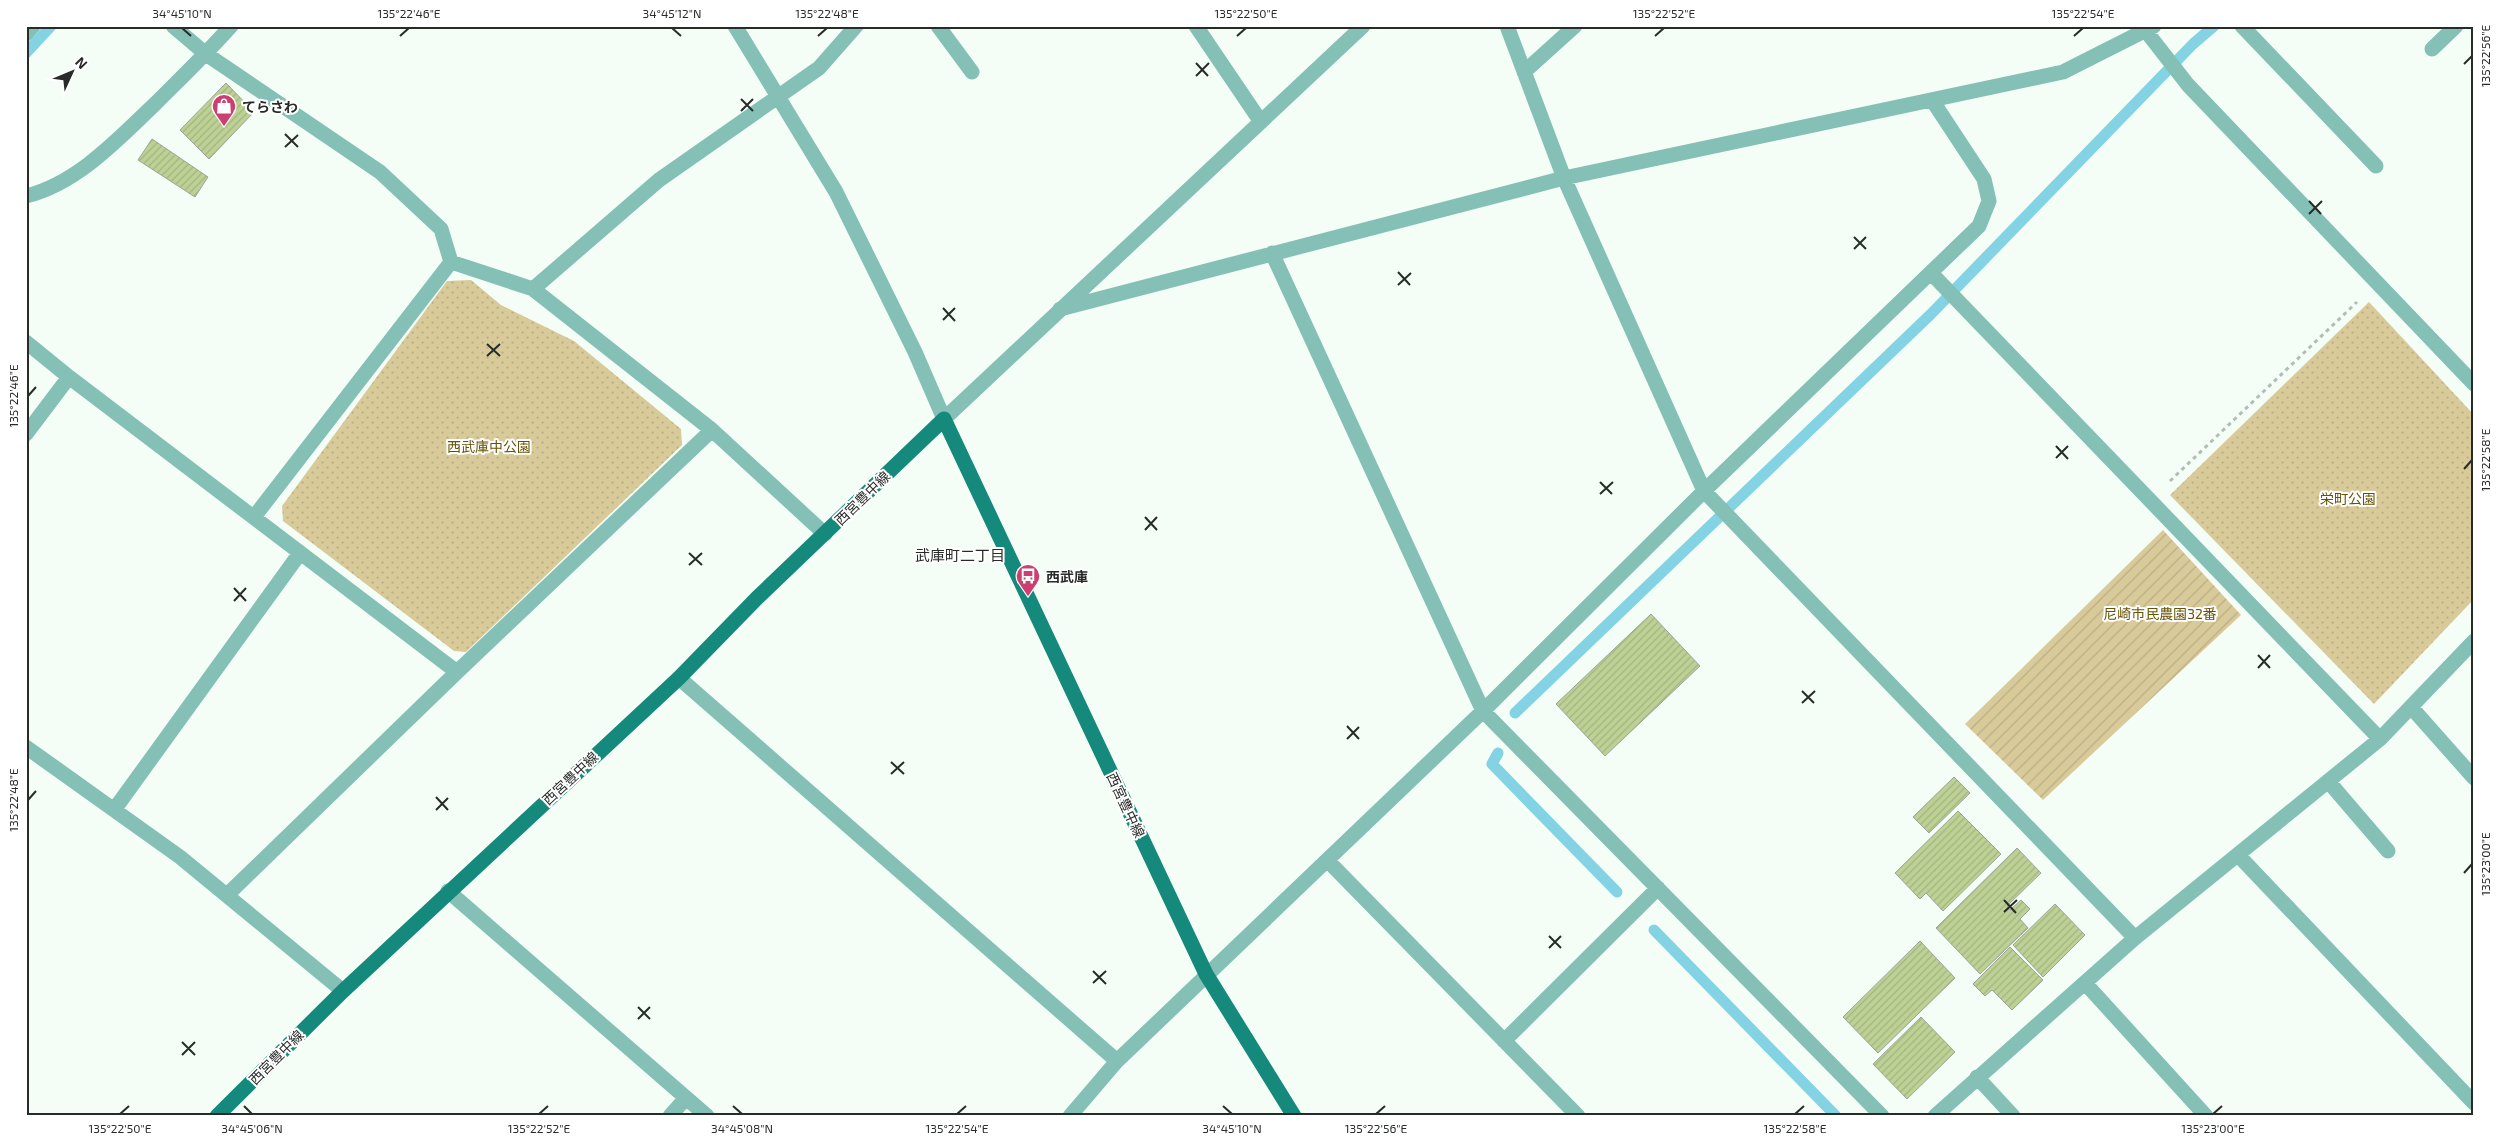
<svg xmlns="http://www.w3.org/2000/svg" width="2500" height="1142" viewBox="0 0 2500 1142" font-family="'Exo 2','Noto Sans JP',sans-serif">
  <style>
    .grass { fill: url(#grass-dots) }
    .garden { fill: url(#garden-furrows) }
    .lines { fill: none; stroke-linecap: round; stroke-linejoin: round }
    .stream { stroke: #83d3e4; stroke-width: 11 }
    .building { fill: url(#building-hatch); stroke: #9fa399 }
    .path { stroke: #b4bcb6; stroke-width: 3; stroke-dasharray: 4 4; stroke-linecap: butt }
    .minor { stroke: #84c0b6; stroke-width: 15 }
    .major { stroke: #15897b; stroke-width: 15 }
    .ticks { fill: none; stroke: #282c29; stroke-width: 2 }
    .labels { text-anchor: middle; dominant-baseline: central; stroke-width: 4; stroke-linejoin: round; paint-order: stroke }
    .poi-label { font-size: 14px; font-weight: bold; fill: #282c29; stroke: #fff; text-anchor: start }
    .park-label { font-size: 14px; fill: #675306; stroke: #fff }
    .street-label { font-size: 14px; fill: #282c29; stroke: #fff }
    .neighbourhood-label { font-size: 15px; fill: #282c29; stroke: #fff }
    .neatline { fill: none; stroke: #282c29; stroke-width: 2 }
    .ticks-label { font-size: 12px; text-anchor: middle; fill: #282c29 }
  </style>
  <defs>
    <pattern id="grass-dots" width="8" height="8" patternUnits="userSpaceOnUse" patternTransform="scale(1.25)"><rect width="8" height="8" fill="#d9ca9a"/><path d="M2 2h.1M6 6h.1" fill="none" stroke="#baae85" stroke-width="1.8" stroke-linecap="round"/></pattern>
    <pattern id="garden-furrows" width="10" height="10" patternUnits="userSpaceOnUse" patternTransform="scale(1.25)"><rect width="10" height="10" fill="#d9ca9a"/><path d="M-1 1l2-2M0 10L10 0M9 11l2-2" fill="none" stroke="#baae85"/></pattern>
    <pattern id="building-hatch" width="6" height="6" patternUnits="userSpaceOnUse" patternTransform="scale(1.25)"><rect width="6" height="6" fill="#bdd195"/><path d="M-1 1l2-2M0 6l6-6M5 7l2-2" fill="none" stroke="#a2b480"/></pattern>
  </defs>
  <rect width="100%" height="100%" fill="#f4fef6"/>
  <!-- grass -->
  <path class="grass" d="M471,280L501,305L574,341L681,429L682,445L466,652L454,651L283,521L282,506L447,281Z
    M2369,302L2474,415V599L2374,704L2170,495Z"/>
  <!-- garden -->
  <path class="garden" d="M2163,530L2241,615L2043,800L1965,724Z"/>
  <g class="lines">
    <!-- stream -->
    <path class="stream" d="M26,53L51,26
      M1515,713L1931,314L2193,44L2214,26
      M1498,753L1492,764L1617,892
      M1654,930L1836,1116"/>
  </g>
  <!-- building -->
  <path class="building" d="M226,83L254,112L209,159L180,130Z
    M152,139L208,177L195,197L138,160Z
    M1651,614L1700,666L1605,756L1556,704Z
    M1954,777L1970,793L1929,833L1913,817Z
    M1958,811L2001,854L1943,911L1926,893L1920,899L1895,873Z
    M2017,848L2041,873L2007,906L2010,910L2021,900L2030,909L2020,919L2028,928L1980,974L1936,928Z
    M2055,904L2085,935L2043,977L2013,945Z
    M1920,941L1955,978L1878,1053L1843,1017Z
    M2010,947L2043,980L2012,1010L1992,990L1985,996L1973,984Z
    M1921,1017L1955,1052L1907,1099L1873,1064Z"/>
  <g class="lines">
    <!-- path -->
    <path class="path" d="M2170,481L2357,302"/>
    <!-- minor -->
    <path class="minor" d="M173,26L206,54L380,172L441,229L451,262L533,289L712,430L825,534
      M735,26L836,192L915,352L944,419L1363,26
      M938,26L972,72
      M1196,26L1261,122
      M1507,26L1564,178L1704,491L2135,938
      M2142,26L2188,85L2474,384
      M2242,26L2376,166
      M26,34L33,26
      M2432,49L2456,26
      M1524,72L1575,26
      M26,196C78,183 118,139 156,103C181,78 207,53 231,26
      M1272,253L1483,711L1882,1116
      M1931,273L2380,739
      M533,289L659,180L819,68L856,26
      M1060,309L1564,178L2063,72L2154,26
      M26,342L69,377L457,672
      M26,434L69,377
      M254,517L451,262
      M679,678L1117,1061
      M2411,707L2474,778
      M26,747L180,857L343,991
      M2328,781L2388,851
      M114,810L300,553
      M2238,855L2474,1103
      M1327,860L1578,1116
      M448,891L707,1116
      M227,895L457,672L712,430
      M2085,983L2206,1116
      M1504,1041L1658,888
      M1977,1077L2013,1116
      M670,1116L686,1098
      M1070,1116L1117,1061L1483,711L1704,491L1979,226L1989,201L1984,179L1932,100
      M1935,1116L2135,938L2380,739L2474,641"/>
    <!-- major -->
    <path class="major" d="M217,1116L343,991L679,678L757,598L944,419L1206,974L1294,1116"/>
  </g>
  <!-- ticks -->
  <path class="ticks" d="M182,28L191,36M672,28L681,36M400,36L409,28M818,36L827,28M1237,36L1246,28M1655,36L1664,28M2074,36L2083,28M1196,63L1208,76M2464,64L2472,56M1196,76L1209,63M741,99L753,111M741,111L753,99M285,134L298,147M285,147L298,135M2309,201L2321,214M2309,214L2322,201M1854,237L1866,249M1854,249L1866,237M1398,272L1410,285M1398,285L1411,273M943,308L955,321M943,320L955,308M487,344L500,356M487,356L500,344M28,396L36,387M2056,446L2068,459M2056,458L2068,446M2464,469L2472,460M1600,482L1612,494M1600,494L1613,482M1145,517L1157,530M1145,530L1157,517M689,553L702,565M689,565L702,553M234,588L246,601M234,601L246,588M2258,655L2270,668M2258,668L2270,655M1802,691L1814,703M1802,703L1815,691M1347,726L1359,739M1347,739L1359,727M891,762L904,774M891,774L904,762M436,797L448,810M28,800L36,791M436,810L448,798M2464,873L2472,864M2004,900L2016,913M2004,912L2017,900M1549,936L1561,948M1549,948L1561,936M1093,971L1106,984M1093,983L1106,971M638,1007L650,1019M638,1019L650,1007M182,1042L195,1055M182,1055L195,1042M244,1106L252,1114M733,1106L742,1114M1223,1106L1232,1114M120,1114L129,1106M539,1114L548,1106M957,1114L966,1106M1376,1114L1385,1106M1795,1114L1804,1106M2213,1114L2222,1106"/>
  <!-- icons -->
  <defs>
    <g id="shop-pin" transform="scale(1.25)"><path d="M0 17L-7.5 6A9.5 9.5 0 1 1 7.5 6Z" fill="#cb3f71" stroke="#fff"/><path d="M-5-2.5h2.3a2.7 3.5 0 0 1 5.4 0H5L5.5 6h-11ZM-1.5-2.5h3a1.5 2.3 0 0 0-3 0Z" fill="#fff"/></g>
    <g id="bus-pin" transform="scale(1.25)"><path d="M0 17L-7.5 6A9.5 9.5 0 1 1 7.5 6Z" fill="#cb3f71" stroke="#fff"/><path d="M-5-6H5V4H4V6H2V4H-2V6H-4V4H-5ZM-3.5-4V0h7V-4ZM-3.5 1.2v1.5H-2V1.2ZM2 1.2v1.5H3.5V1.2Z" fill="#fff"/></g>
  </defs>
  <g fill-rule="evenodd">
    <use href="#shop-pin" x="224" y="106"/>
    <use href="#bus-pin" x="1028" y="576"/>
  </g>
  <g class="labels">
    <!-- poi labels -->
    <g class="poi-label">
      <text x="242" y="106">てらさわ</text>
      <text x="1046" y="576">西武庫</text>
    </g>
    <!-- park labels -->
    <g class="park-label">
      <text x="489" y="446">西武庫中公園</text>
      <text x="2348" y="498">栄町公園</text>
      <text x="2160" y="613">尼崎市民農園32番</text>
    </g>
    <!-- street labels -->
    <g class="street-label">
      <text transform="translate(862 498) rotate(-44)">西宮豊中線</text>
      <text transform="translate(570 778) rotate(-43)">西宮豊中線</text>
      <text transform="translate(1126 805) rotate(65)">西宮豊中線</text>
      <text transform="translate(276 1057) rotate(-45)">西宮豊中線</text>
    </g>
    <!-- neighbourhood labels -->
    <g class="neighbourhood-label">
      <text x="960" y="555">武庫町二丁目</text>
    </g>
  </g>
  <!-- border -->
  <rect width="2500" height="1142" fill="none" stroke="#ffffff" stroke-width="55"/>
  <!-- north arrow -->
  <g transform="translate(72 72) rotate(46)" stroke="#ffffff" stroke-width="4" paint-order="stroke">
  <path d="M0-4L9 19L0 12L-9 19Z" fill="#282c29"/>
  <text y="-8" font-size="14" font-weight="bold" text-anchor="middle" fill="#282c29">N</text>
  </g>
  <rect x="28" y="28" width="2444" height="1086" class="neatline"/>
  <g class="ticks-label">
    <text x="182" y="18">34°45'10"N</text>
    <text x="409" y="18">135°22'46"E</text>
    <text x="672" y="18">34°45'12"N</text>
    <text x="827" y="18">135°22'48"E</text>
    <text x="1246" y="18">135°22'50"E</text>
    <text x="1664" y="18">135°22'52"E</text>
    <text x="2083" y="18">135°22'54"E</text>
    <text transform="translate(2486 56) rotate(-90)" y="4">135°22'56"E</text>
    <text transform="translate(14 396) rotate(-90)" y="4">135°22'46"E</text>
    <text transform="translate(2486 460) rotate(-90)" y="4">135°22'58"E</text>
    <text transform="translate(14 800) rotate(-90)" y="4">135°22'48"E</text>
    <text transform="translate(2486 864) rotate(-90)" y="4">135°23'00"E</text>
    <text x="120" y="1133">135°22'50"E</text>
    <text x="252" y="1133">34°45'06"N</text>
    <text x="539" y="1133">135°22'52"E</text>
    <text x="742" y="1133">34°45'08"N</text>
    <text x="957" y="1133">135°22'54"E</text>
    <text x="1232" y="1133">34°45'10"N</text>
    <text x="1376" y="1133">135°22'56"E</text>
    <text x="1795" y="1133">135°22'58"E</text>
    <text x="2213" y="1133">135°23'00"E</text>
  </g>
</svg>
